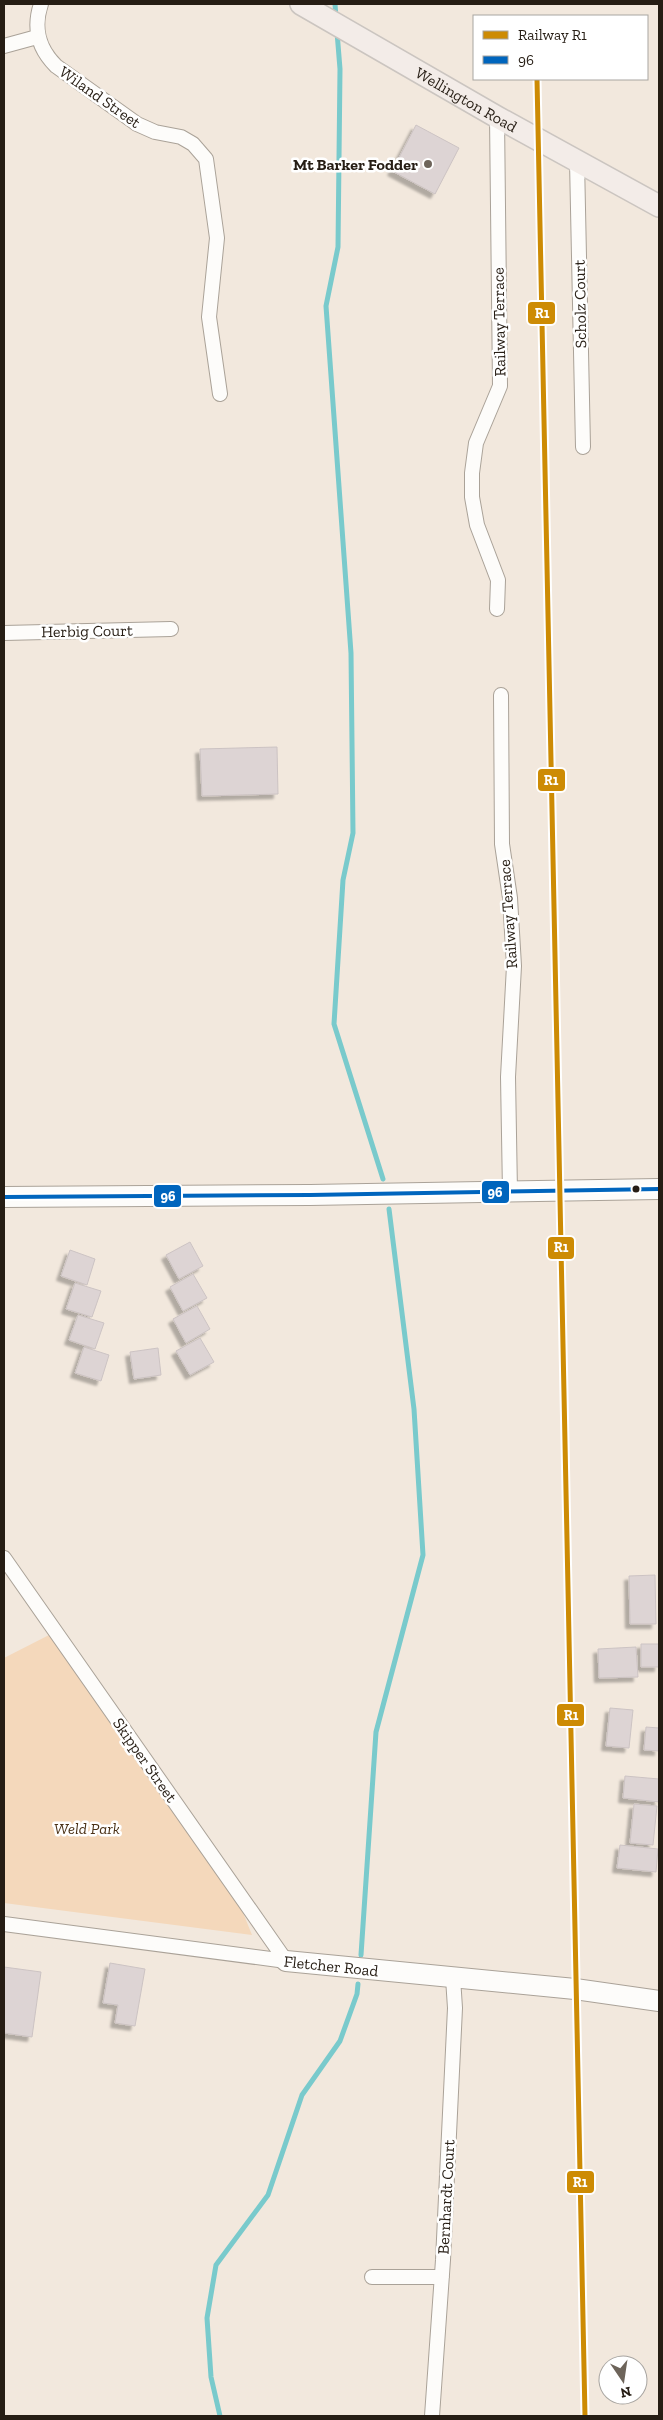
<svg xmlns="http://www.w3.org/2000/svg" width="663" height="2420" viewBox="0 0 663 2420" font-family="'Zilla Slab',serif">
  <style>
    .green { fill: #f4d8bb }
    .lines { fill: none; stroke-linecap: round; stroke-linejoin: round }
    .stream { stroke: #79cacc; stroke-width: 5 }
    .building { fill: #ddd4d4; stroke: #ccc3c3; filter: url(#shadow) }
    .street-casing { stroke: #aaa298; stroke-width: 16 }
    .secondary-casing { stroke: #aaa298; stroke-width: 22 }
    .primary-casing { stroke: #cbc5c0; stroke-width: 24 }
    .street { stroke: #fdfcfa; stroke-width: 14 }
    .secondary { stroke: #fdfcfa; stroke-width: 20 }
    .primary { stroke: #f3ece8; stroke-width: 21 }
    .bus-1-casing { stroke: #fff; stroke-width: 8 }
    .bus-1 { stroke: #0065bd; stroke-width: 4 }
    .rail-1-casing { stroke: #fff; stroke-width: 9 }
    .rail-1 { stroke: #cd8b04; stroke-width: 5 }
    .poi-dot { fill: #6d645a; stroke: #fff; stroke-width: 2 }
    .bus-dot { fill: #261d14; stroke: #fff; stroke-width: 2 }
    .labels { text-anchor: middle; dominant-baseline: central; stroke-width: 5; stroke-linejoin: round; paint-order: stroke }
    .street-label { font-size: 16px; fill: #261d14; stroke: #fff }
    .poi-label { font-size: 16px; font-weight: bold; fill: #261d14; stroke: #fff; text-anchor: end }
    .park-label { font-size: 16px; font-style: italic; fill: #4b3217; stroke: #fff }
    .line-badge { stroke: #fff; stroke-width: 2 }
    .badge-label { font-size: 14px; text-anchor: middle; font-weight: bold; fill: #fff }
  </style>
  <defs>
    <filter id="shadow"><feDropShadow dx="-4.5" dy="4.5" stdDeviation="1" flood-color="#0004"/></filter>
  </defs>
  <rect width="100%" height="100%" fill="#f2e8dd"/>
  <!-- green -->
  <path class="green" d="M53,1633L236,1895L252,1935L4,1903V1658Z"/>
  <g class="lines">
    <!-- stream -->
    <path class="stream" d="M335,4L336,18
      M337,32L340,69L338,247L326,306L351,653L353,833L343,880L334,1024L383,1179
      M361,1955L376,1732L423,1555L414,1409L389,1209
      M220,2416L211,2377L207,2318L216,2265L268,2195L302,2095L340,2041L357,1994L358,1984"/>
  </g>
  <!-- building -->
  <path class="building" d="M416,125L459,148L435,194L392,171Z
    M277,747L278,794L202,796L200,749Z
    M190,1242L203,1266L179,1279L166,1255Z
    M70,1250L95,1259L87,1285L61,1276Z
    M193,1274L207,1298L183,1311L170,1287Z
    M75,1283L101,1291L92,1317L66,1309Z
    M197,1306L210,1329L186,1343L173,1319Z
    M78,1315L104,1323L95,1349L69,1340Z
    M200,1338L214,1362L190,1375L176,1351Z
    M84,1347L109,1355L101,1381L75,1373Z
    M158,1348L161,1375L134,1379L130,1352Z
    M655,1575L656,1624H630L629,1576Z
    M641,1644H659V1667H641Z
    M636,1647L638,1677L599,1678L598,1649Z
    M610,1708L633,1710L629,1748L606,1746Z
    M646,1727L659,1728V1751L644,1750Z
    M625,1776L659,1779V1802L623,1798Z
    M634,1804L657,1806L653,1845L630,1843Z
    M620,1845L658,1849L656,1872L617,1868Z
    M110,1963L145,1969L135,2026L115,2023L118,2005L103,2003Z
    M4,1967L41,1972L32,2037L4,2033Z"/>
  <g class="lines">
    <!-- street casing -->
    <g class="street-casing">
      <path id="street" d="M41,4C33,28 38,48 56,66L137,124L155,132L181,137L193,144L206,159L217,238L209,317L220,394
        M4,46L37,37
        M497,117L500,386L476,443L472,473V497L477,525L498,580L497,609
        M577,161L583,447
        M4,633L171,629
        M501,695L502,844L510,898L514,966L508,1077L510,1192
        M4,1558L286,1961
        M4,1924L286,1961
        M372,2277H442
        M432,2416L443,2260L455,2008L453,1978"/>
    </g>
    <!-- secondary casing -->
    <g class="secondary-casing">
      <path id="secondary" d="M4,1197L310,1195L659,1189
        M286,1961L575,1989L659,2001"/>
    </g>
    <!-- primary casing -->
    <g class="primary-casing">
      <g id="primary">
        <path id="s1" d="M301,4L497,117L659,206"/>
      </g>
    </g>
    <!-- street -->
    <use href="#street" class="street"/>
    <!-- secondary -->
    <use href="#secondary" class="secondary"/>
    <!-- primary -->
    <use href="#primary" class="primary"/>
    <!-- bus-1 casing -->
    <g class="bus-1-casing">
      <path id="bus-1" d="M4,1197L310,1195L659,1189"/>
    </g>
    <!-- bus-1 -->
    <use href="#bus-1" class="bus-1"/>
    <!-- rail-1 casing -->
    <g class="rail-1-casing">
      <path id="rail-1" d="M537,79L585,2416"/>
    </g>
    <!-- rail-1 -->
    <use href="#rail-1" class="rail-1"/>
  </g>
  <!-- markers -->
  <circle class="poi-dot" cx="428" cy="164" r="5"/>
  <circle class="bus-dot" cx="636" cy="1189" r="4.5"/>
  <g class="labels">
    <!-- street labels -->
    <g class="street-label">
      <text transform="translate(100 97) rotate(35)">Wiland Street</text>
      <text stroke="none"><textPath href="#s1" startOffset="191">Wellington Road</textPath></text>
      <text transform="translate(580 304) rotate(-91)">Scholz Court</text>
      <text transform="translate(499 322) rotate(-91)">Railway Terrace</text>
      <text transform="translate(87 631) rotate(-1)">Herbig Court</text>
      <text transform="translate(508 914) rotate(-94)">Railway Terrace</text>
      <text transform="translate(145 1760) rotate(55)">Skipper Street</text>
      <text transform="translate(331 1966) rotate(6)">Fletcher Road</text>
      <text transform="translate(446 2197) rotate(-87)">Bernhardt Court</text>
    </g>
    <!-- poi labels -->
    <g class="poi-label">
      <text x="418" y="164">Mt Barker Fodder</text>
    </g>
    <!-- park labels -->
    <g class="park-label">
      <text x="87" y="1828">Weld Park</text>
    </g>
  </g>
  <g class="line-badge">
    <rect x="527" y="301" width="29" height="24" rx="5" fill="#cd8b04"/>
    <rect x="537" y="768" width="29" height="24" rx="5" fill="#cd8b04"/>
    <rect x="481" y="1180" width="29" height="24" rx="5" fill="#0065bd"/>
    <rect x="153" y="1184" width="29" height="24" rx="5" fill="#0065bd"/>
    <rect x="547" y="1236" width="28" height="24" rx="5" fill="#cd8b04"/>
    <rect x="556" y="1703" width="29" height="24" rx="5" fill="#cd8b04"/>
    <rect x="566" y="2170" width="29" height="24" rx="5" fill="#cd8b04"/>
  </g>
  <g class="badge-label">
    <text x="542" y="318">R1</text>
    <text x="551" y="785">R1</text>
    <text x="495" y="1197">96</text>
    <text x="168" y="1201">96</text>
    <text x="561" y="1252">R1</text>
    <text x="571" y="1720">R1</text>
    <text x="580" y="2187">R1</text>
  </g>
  <!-- border -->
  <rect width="663" height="2420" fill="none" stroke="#261d14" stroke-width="10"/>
  <!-- legend -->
  <rect x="473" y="15" width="175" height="65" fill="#ffffff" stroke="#a8a5a1"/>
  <rect x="483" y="31" width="25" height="8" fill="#cd8b04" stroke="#a8a5a1"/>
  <text x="518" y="40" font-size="15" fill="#261d14">Railway R1</text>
  <rect x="483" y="56" width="25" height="8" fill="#0065bd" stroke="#a8a5a1"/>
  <text x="518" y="65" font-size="15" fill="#261d14">96</text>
  <!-- north arrow -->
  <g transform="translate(623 2380) rotate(167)"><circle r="24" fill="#ffffff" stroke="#a8a5a1"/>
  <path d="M0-4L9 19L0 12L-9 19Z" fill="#6d645a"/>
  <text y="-8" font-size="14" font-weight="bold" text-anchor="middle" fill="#261d14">N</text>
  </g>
</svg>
